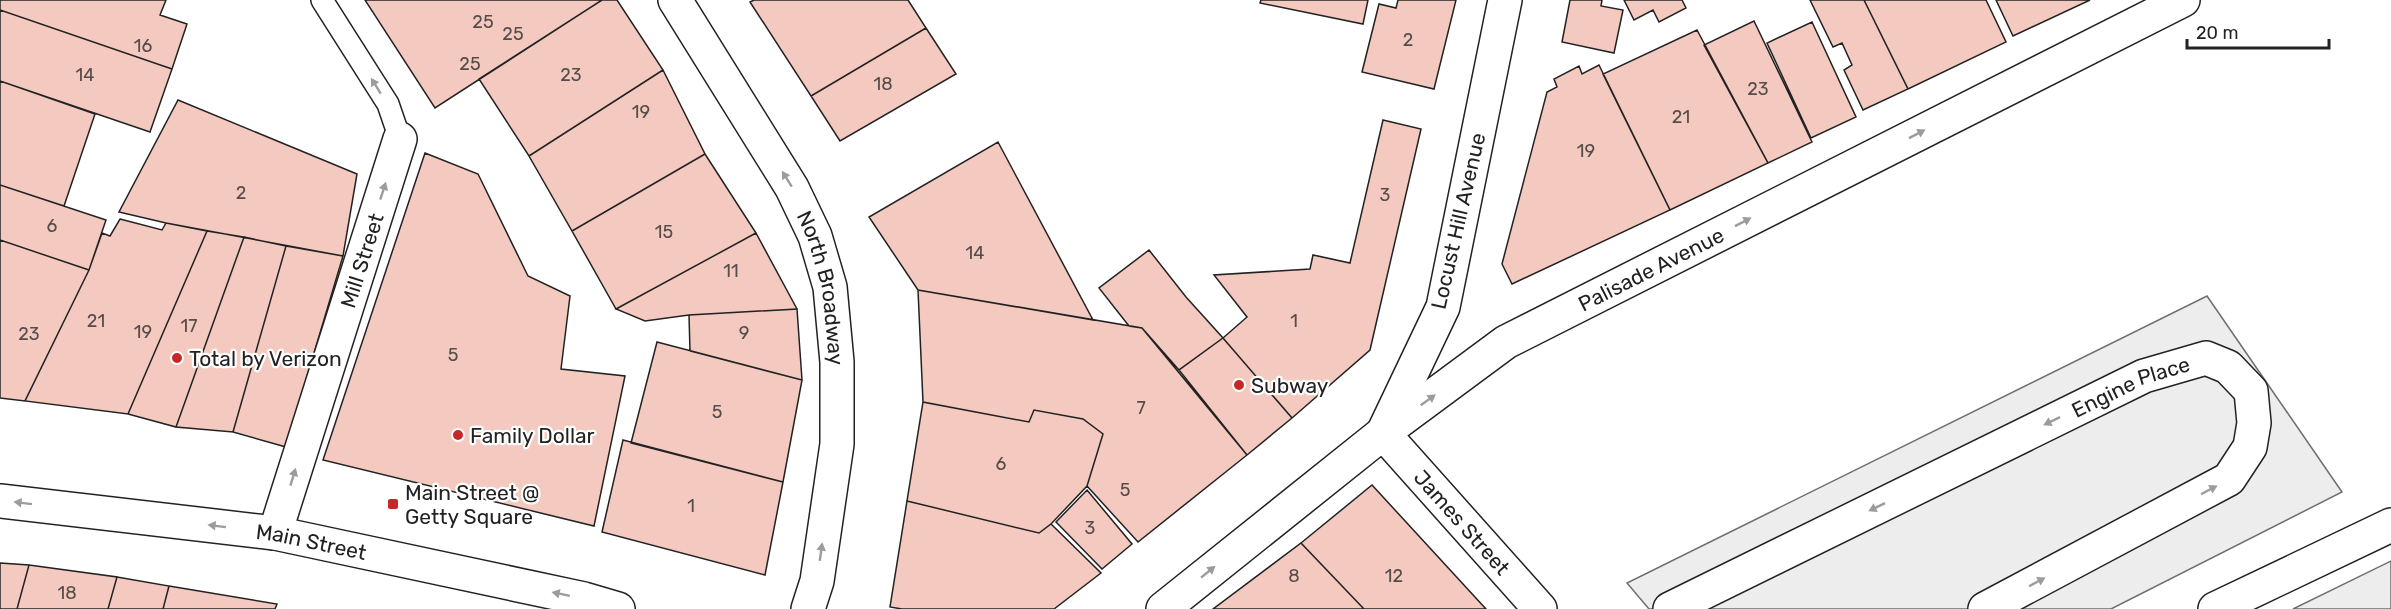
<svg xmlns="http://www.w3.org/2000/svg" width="2391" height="609" viewBox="0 0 2391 609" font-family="Rubik,sans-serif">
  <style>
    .parking { fill: #ededed; stroke: #6f6f6f; stroke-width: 1.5 }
    .building { fill: #f3c9c0; stroke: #222; stroke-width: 1.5 }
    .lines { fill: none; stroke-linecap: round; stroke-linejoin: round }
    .lane-casing { stroke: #222; stroke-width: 24 }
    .street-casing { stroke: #222; stroke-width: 36 }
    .secondary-casing { stroke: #222; stroke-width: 36 }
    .primary-casing { stroke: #222; stroke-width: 36 }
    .lane { stroke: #fff; stroke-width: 21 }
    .street { stroke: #fff; stroke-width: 33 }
    .secondary { stroke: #fff; stroke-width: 33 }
    .primary { stroke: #fff; stroke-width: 33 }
    .oneway { fill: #9c9c9c }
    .poi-dot { fill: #c62828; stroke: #fff; stroke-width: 2 }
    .labels { text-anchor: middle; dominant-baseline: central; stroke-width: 4.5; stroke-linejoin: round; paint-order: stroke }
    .number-label { font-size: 18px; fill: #564c4a }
    .street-label { font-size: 21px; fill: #222; stroke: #fff }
    .poi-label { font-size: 21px; fill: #222; stroke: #fff; text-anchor: start }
  </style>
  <rect width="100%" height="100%" fill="#fff"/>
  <!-- parking -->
  <path class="parking" d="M2207,296L2342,492L2111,609H1649L1627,583Z
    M2391,561V609H2293Z"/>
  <!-- building -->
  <path class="building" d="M0,0H166L160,15L187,24L172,69L0,10Z
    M365,0H602L435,108Z
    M602,0H617L663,70L529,156L479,79Z
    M754,0H908L926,28L811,96L750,2Z
    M1261,0H1368L1363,24L1260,3Z
    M1398,0H1456L1434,89L1362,72L1379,4L1396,8Z
    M1570,0H1602L1601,6L1623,10L1614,53L1562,42Z
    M1624,0H1682L1686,8L1659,22L1653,10L1634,20Z
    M1810,0H1864L1908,89L1863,110L1844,70L1852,65L1842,43L1833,47Z
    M1864,0H1986L2006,42L1908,89Z
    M1996,0H2090L2013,36Z
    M0,10L172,69L150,132L0,81Z
    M1754,21L1812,142L1768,163L1704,45Z
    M1812,22L1856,117L1811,138L1767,43Z
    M926,28L956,74L840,141L811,96Z
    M1697,30L1768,163L1670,210L1603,74Z
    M1599,65L1670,210L1512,284L1502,264L1547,92L1557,87L1554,79L1579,66L1582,74Z
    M663,70L705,154L572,231L529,156Z
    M0,81L95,114L64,206L0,185Z
    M178,100L357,174L343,256L166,223L119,212Z
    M1383,120L1421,129L1370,350L1292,418L1223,338L1247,317L1214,275L1310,269L1313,255L1350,263Z
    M998,142L1093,320L918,290L869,217Z
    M425,153L478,174L528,276L570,296L561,369L625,376L594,526L323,460Z
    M705,154L756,233L616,309L572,231Z
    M0,185L106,220L89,270L0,240Z
    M120,219L162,230L166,223L207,231L128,414L25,401L89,270L102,233L110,236Z
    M207,231L244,237L176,427L128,414Z
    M756,233L797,309L689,315L645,321L616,309Z
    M244,237L286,246L233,432L176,427Z
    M0,240L89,270L25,401L0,398Z
    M286,246L343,256L286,447L233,432Z
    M1149,250L1186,297L1223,338L1179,370L1142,328L1129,326L1099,288Z
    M918,290L1142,328L1247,455L1138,542L1087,486L1103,434L1083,419L1034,410L1029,422L923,402Z
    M797,309L802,380L690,351L689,315Z
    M1223,338L1292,418L1247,455L1179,370Z
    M657,342L802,380L783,482L631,443Z
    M923,402L1029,422L1034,410L1083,419L1103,434L1087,486L1051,524L1039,533L907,501Z
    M623,440L783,482L765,575L602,532Z
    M1372,485L1486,609H1364L1301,543Z
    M1087,490L1132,544L1102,569L1056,522Z
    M907,501L1039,533L1051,524L1101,573L1054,609H902L890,607Z
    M1301,543L1364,609H1213Z
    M0,563L29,565L17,609H0Z
    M29,565L117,577L108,609H17Z
    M117,577L169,586L163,609H108Z
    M169,586L277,604L275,609H163Z"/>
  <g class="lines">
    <!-- lane casing -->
    <g class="lane-casing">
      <path id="lane" d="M322,0L388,104L400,139"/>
    </g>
    <!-- street casing -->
    <g class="street-casing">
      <g id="street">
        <path id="s1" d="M1505,0L1443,307L1383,433L1540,609"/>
        <path id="s2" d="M275,533L400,139"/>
        <path id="s3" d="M1670,609L2144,376L2206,358L2228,367L2251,391L2254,423L2250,447L2229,479L1985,609"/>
        <path d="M2215,609L2391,525"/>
      </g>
    </g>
    <!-- secondary casing -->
    <g class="secondary-casing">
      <g id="secondary">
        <path id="s4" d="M0,501L275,533L584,599L618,609"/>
        <path id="s5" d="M1163,609L1383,433L1506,342L2183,0"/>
      </g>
    </g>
    <!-- primary casing -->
    <g class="primary-casing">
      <g id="primary">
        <path id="s6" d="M675,0L792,188L815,236L830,287L837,362V444L817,581L808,609"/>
      </g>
    </g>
    <!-- lane -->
    <use href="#lane" class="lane"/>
    <!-- street -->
    <use href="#street" class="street"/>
    <!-- secondary -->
    <use href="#secondary" class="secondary"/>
    <!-- primary -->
    <use href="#primary" class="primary"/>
  </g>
  <!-- one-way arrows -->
  <defs><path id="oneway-solid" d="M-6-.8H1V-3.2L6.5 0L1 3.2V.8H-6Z" transform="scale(1.5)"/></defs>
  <g class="oneway">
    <use href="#oneway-solid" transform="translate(376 86) rotate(-122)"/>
    <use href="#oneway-solid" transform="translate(1917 134) rotate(-27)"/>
    <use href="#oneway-solid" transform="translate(787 179) rotate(-122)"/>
    <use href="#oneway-solid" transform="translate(383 191) rotate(-72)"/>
    <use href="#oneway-solid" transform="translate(1743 222) rotate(-27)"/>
    <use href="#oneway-solid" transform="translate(1428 400) rotate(-36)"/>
    <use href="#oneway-solid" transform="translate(2052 421) rotate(154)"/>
    <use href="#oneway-solid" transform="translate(293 477) rotate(-73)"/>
    <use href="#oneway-solid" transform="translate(2209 490) rotate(-28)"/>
    <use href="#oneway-solid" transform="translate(23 503) rotate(-173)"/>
    <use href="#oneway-solid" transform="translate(1877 507) rotate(154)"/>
    <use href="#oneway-solid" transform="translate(217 526) rotate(-173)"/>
    <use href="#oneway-solid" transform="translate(821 552) rotate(-82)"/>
    <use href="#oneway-solid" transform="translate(1208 572) rotate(-39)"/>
    <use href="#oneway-solid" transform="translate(2037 582) rotate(-28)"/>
    <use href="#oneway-solid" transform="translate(561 594) rotate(-168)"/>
  </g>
  <!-- markers -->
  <g class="poi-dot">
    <circle cx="177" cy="358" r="6"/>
    <circle cx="1239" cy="385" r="6"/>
    <circle cx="458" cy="435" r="6"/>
    <rect x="387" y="498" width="12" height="12" rx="3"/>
  </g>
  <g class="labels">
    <!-- number labels -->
    <g class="number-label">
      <text x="483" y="22">25</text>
      <text x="513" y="34">25</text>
      <text x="1408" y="40">2</text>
      <text x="143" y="46">16</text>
      <text x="470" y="64">25</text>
      <text x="85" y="75">14</text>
      <text x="571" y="75">23</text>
      <text x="883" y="84">18</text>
      <text x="1758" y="89">23</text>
      <text x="641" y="112">19</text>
      <text x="1681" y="117">21</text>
      <text x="1586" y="151">19</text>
      <text x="241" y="193">2</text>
      <text x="1385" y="195">3</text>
      <text x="52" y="226">6</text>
      <text x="664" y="232">15</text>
      <text x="975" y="253">14</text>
      <text x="731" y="271">11</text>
      <text x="96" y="321">21</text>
      <text x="1294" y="321">1</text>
      <text x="189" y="326">17</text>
      <text x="143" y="332">19</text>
      <text x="744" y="333">9</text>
      <text x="29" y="334">23</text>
      <text x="453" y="355">5</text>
      <text x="1141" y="408">7</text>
      <text x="717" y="412">5</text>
      <text x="1001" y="464">6</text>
      <text x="1125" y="490">5</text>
      <text x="691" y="506">1</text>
      <text x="1090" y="528">3</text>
      <text x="1294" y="576">8</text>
      <text x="1394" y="576">12</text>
      <text x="67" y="593">18</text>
    </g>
    <!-- street labels -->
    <g class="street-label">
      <text transform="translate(1458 221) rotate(-77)">Locust Hill Avenue</text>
      <text stroke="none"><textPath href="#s2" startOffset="286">Mill Street</textPath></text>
      <text stroke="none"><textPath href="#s5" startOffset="597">Palisade Avenue</textPath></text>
      <text stroke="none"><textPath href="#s6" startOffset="327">North Broadway</textPath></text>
      <text stroke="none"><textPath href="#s3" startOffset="512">Engine Place</textPath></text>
      <text stroke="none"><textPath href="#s1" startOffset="572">James Street</textPath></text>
      <text stroke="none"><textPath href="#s4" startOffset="314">Main Street</textPath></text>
    </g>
    <!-- poi labels -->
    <g class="poi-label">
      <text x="189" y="358">Total by Verizon</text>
      <text x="1251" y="385">Subway</text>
      <text x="470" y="435">Family Dollar</text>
      <text x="405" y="492">Main Street @<tspan x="405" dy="24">Getty Square</tspan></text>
    </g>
  </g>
  <!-- scale -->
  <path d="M2187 39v9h142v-9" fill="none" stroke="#222222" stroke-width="3"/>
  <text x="2196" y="39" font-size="18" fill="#222222" stroke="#ffffff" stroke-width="4.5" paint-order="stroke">20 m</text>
</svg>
